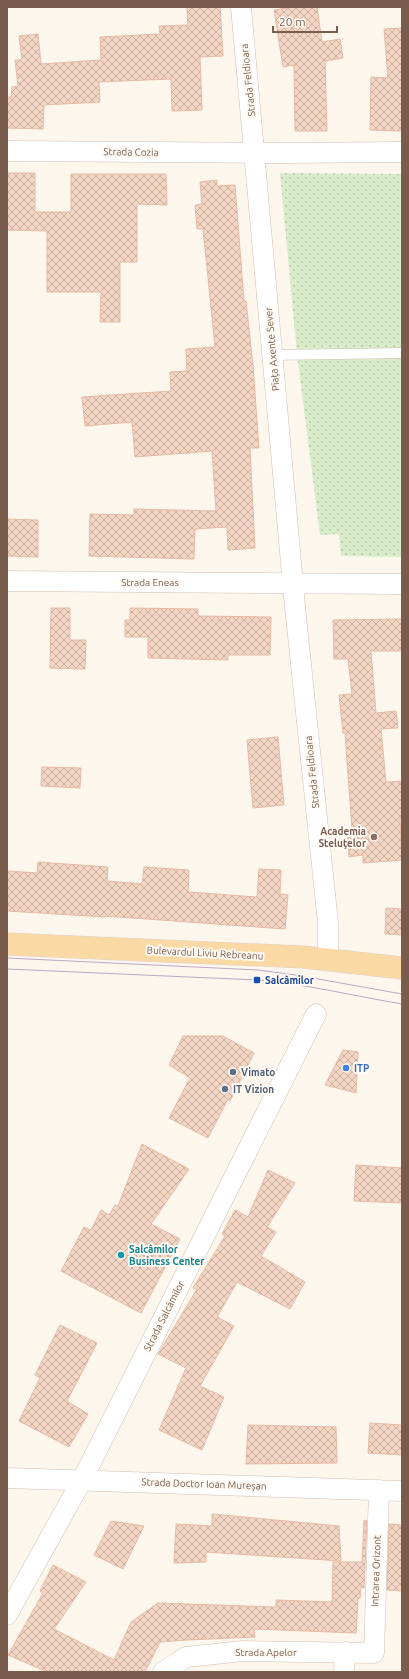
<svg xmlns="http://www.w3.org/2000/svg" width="409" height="1679" viewBox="0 0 409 1679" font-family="Ubuntu,sans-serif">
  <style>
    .park { fill: url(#park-dots) }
    .building { fill: url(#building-cross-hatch); stroke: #e6bba3 }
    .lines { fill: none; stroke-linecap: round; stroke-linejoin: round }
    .lane-casing { stroke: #d1beb0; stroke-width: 11 }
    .street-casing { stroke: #d1beb0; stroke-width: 21 }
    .primary-casing { stroke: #dad1cd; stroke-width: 23 }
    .path { stroke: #d9b8a5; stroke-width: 2.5; stroke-dasharray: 1 3; stroke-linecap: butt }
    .lane { stroke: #fff; stroke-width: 10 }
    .street { stroke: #fff; stroke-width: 20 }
    .primary { stroke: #fbd9a5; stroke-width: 22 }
    .tram { stroke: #b9a8c9; stroke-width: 1 }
    .education-dot { fill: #8d6e63; stroke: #fffaf3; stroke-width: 1.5 }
    .transit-dot { fill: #1a4fb4; stroke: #fffaf3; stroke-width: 1.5 }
    .shop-dot { fill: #3f7fe0; stroke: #fffaf3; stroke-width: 1.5 }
    .service-dot { fill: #5c6f8a; stroke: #fffaf3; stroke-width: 1.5 }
    .culture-dot { fill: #0f9aa8; stroke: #fffaf3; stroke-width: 1.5 }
    .labels { text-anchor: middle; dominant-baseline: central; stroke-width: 4; stroke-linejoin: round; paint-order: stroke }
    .street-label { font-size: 10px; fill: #7a5c4d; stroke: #fffaf3 }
    .education-label { font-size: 10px; font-weight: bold; fill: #785e54; stroke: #fffaf3; text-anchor: end }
    .transit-label { font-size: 10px; font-weight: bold; fill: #164399; stroke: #fffaf3; text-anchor: start }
    .shop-label { font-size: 10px; font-weight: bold; fill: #366cbe; stroke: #fffaf3; text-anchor: start }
    .service-label { font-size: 10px; font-weight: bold; fill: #4e5e75; stroke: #fffaf3; text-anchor: start }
    .culture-label { font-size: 10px; font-weight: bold; fill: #0d838f; stroke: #fffaf3; text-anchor: start }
  </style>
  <defs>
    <pattern id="park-dots" width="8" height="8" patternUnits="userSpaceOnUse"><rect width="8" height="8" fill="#d8ecc9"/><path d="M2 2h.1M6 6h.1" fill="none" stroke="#b4c2a5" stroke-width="1.8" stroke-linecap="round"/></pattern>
    <pattern id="building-cross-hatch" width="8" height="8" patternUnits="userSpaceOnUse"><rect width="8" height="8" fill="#f3d5c3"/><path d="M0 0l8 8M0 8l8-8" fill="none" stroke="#cab0a1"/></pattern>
  </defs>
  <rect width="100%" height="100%" fill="#fdf6ec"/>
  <!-- park -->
  <path class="park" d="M280,173L402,174V557L341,556L339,534L320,535L297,354Z"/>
  <!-- building -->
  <path class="building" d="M187,7H220L223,56L200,57L202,110L172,111L171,79L99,82L100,102L44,105L43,129L7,128V97H11L12,87L18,86L15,60H22L19,36L38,34L41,64L101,60L100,37L160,34L159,26L188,25Z
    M292,7H317L322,42L340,39L343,58L325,61L327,131H295L294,65L283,67L274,10Z
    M402,28V131L370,130L371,77L388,78L384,29Z
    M7,173H35V212H71V174H166L167,205L137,204V262H120V322H100L101,292H47V231L7,230Z
    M217,180V186L235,185L244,301H246L253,366L259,448H250L255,548L228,550L227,527L195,529L194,559L89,556L90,514L134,515V509L216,511L212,451L135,457L132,422L85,426L82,397L171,391L170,372L187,371L186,349L215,347L203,229H197L195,205L202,204L200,182Z
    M7,519L38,520V557L7,556Z
    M51,608H70V640H86L85,669L50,668Z
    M130,608L198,609V616L271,617L270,655H228V660L148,658V637H125V620H130Z
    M402,619V651H371L376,713L396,711L398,728L381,729L386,782L402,781V819H400L402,860L363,863V855L349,857L347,829H352L345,733H343L339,695L352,694L348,659H334L333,620Z
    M278,737L284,805L253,808L247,740Z
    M42,767L81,768L80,788L41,786Z
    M38,862L108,867L107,881L142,884L144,867L189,870L188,892L257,897L259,869L281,870L280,894L288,895L285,929L105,916V917L7,911V871L37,873Z
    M386,908L402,909V935L385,934Z
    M183,1036H223L254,1053L230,1101L228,1099L208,1138L169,1118L190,1078L169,1065Z
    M343,1050L358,1052L356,1093L325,1085Z
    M142,1144L189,1169L151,1224L180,1239L141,1313L61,1271L84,1227L91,1230L101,1210L109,1215L115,1205L118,1206Z
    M356,1165L402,1168V1203L354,1201Z
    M268,1170L295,1183L267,1227L276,1232L261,1256L305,1282L290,1309L237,1282L217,1317L234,1326L200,1386L224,1397L202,1450L159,1430L186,1368L158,1354L197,1289L193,1288L225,1236L222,1234L235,1210L248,1217Z
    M60,1325L97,1343L67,1401L88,1414L69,1447L19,1421L40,1378L35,1375Z
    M370,1423L402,1425V1455L368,1453Z
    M248,1425L336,1427L337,1463L246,1464Z
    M212,1514L339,1526L341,1561L206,1552V1562L174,1563L176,1524L212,1526Z
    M364,1520L367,1521L364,1588L361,1587L360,1598L358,1599L356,1633L254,1629L255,1637L187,1640L160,1642L145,1672H47L8,1655L43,1593L40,1591L53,1565L86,1582L54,1629L114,1660L131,1622L158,1603L276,1607V1600L332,1602L333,1562H362Z
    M111,1521L144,1526L123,1569L94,1555Z
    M389,1524L402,1525V1591L387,1590Z"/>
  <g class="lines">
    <!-- lane casing -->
    <g class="lane-casing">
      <path id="lane" d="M273,355L402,353"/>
    </g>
    <!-- street casing -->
    <g class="street-casing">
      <path id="street" d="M241,7L295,607L328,923V960
        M7,151L279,153L402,152
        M7,581L402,584
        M7,1478L402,1491
        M7,1615L82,1480L316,1014
        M163,1672L186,1657L243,1651L374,1653L379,1490
        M344,1672L345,1652"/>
    </g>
    <!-- primary casing -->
    <g class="primary-casing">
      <path id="primary" d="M7,944L303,957L402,968"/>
    </g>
    <!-- path -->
    <path class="path" d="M7,1670L12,1672"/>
    <!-- lane -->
    <use href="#lane" class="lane"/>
    <!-- street -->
    <use href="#street" class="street"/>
    <!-- primary -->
    <use href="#primary" class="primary"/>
    <!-- tram -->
    <path class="tram" d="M7,958L258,970L296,975L402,994
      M7,969L257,980C306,984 354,996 402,1004"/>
  </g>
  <!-- markers -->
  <circle class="education-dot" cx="374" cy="837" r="4"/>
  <rect class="transit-dot" x="253" y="976" width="8" height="8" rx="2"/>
  <circle class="shop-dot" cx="346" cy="1068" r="4"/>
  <g class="service-dot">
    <circle cx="233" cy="1072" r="4"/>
    <circle cx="225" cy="1089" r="4"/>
  </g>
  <circle class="culture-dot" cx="121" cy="1255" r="4"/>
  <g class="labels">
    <!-- street labels -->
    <g class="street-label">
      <text transform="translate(248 80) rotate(-96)">Strada Feldioara</text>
      <text transform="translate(131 152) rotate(1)">Strada Cozia</text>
      <text transform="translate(272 349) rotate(-95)">Piața Axente Sever</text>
      <text x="150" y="582">Strada Eneas</text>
      <text transform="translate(312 772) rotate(-96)">Strada Feldioara</text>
      <text transform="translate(205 953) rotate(3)">Bulevardul Liviu Rebreanu</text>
      <text transform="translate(164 1316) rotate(-63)">Strada Salcâmilor</text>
      <text transform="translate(204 1484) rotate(2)">Strada Doctor Ioan Mureșan</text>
      <text transform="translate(376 1571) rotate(-88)">Intrarea Orizont</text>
      <text x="266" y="1652">Strada Apelor</text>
    </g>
    <!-- education labels -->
    <g class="education-label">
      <text x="366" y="831">Academia<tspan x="366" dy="12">Steluțelor</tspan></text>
    </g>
    <!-- transit labels -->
    <g class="transit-label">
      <text x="265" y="980">Salcâmilor</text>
    </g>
    <!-- shop labels -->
    <g class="shop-label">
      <text x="354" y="1068">ITP</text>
    </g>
    <!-- service labels -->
    <g class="service-label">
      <text x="241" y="1072">Vimato</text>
      <text x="233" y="1089">IT Vizion</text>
    </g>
    <!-- culture labels -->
    <g class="culture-label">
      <text x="129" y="1249">Salcâmilor<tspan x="129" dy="12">Business Center</tspan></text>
    </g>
  </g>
  <!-- border -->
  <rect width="409" height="1679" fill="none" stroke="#7a5c4d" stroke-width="16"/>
  <!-- scale -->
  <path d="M273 26v6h64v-6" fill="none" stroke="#7a5c4d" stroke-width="2"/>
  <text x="279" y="26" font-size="12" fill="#7a5c4d" stroke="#fffaf3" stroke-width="3" paint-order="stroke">20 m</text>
</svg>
